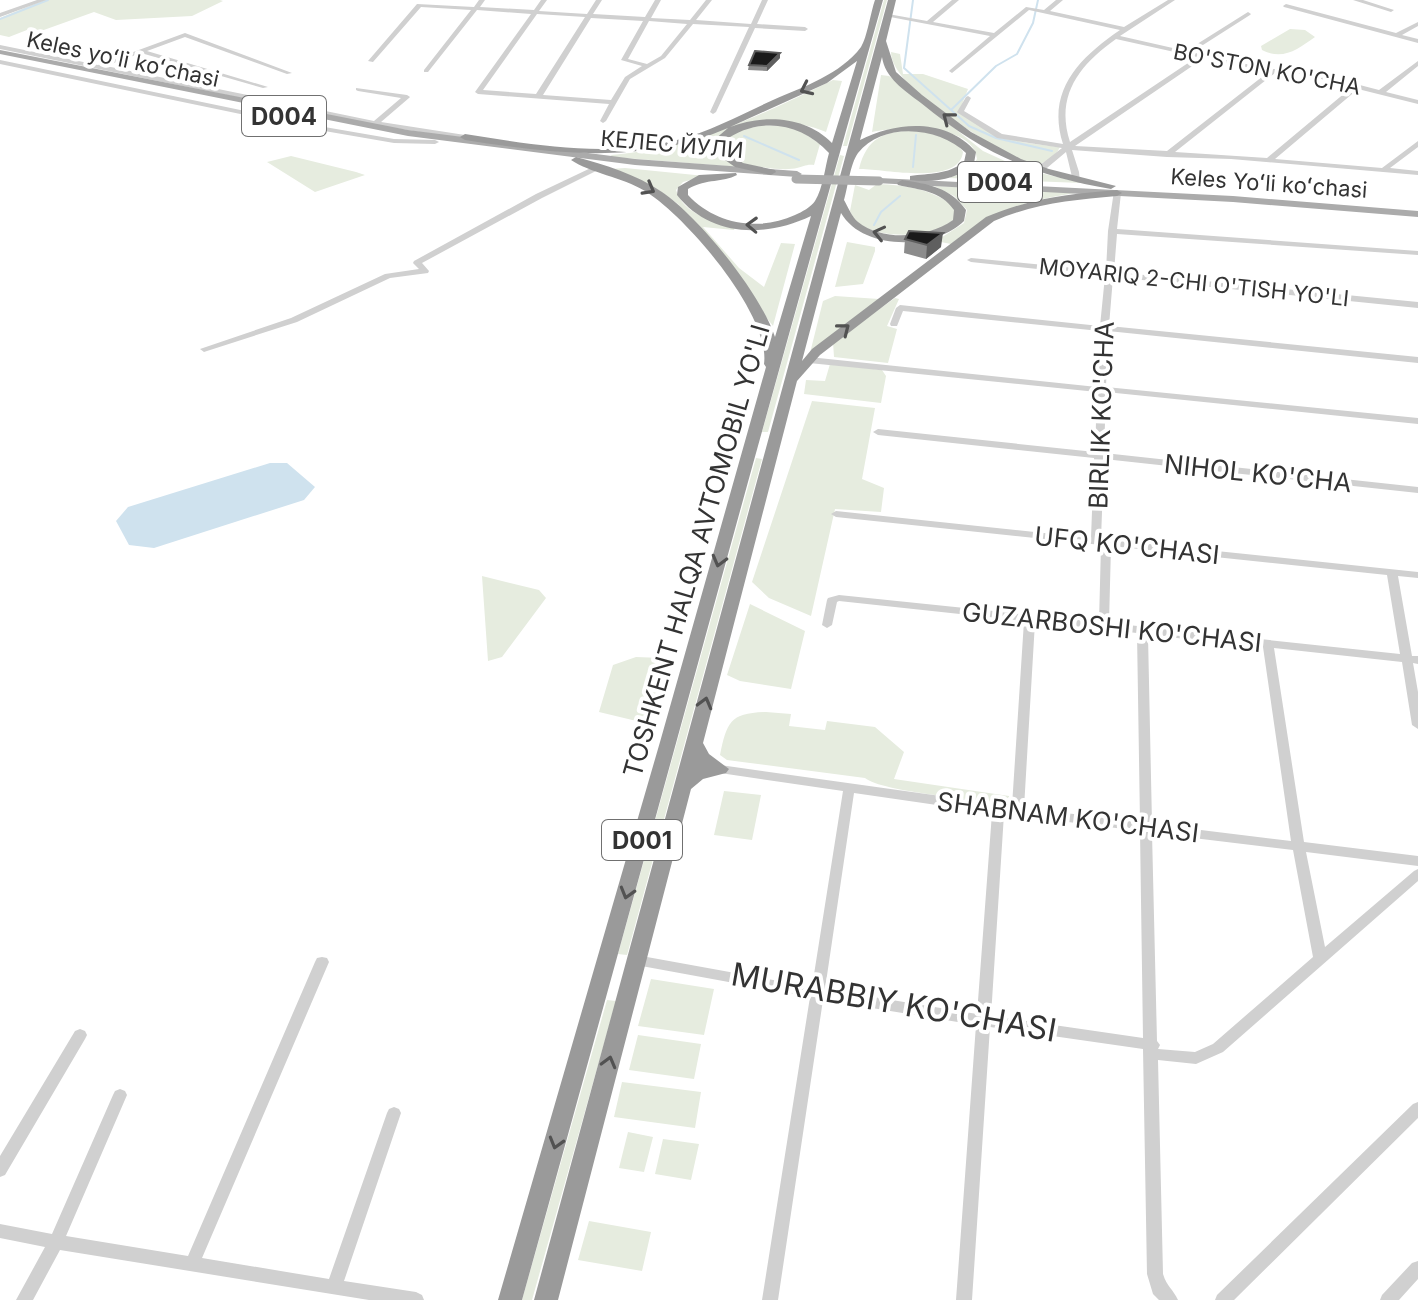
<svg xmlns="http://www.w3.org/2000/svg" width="1418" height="1300" viewBox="0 0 1418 1300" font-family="Inter,sans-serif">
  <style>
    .green { fill: #e6ecdf }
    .water { fill: #cfe2ee }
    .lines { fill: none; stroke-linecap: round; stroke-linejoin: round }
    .stream { stroke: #cfe2ee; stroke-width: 2 }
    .minor { fill: #d0d0d0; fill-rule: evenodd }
    .major { fill: #ababab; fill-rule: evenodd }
    .highway { fill: #9a9a9a; fill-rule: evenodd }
    .major-bridge { stroke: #ababab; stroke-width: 9 }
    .wall { fill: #8c8c8c }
    .shaded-wall { fill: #5f5f5f }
    .building { fill: #1a1a1a; stroke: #5f5f5f; stroke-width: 2 }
    .oneway { stroke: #525252 }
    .labels { text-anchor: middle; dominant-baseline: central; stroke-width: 8; stroke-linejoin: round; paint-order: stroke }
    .far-street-label { font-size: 22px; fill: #333; stroke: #fff }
    .shield { fill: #fff; stroke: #707070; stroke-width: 2 }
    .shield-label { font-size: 24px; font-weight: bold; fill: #333 }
    .street-label { font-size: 26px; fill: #333; stroke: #fff }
    .near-street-label { font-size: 32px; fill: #333; stroke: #fff }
  </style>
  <rect width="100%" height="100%" fill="#fff"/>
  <!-- green -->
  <path class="green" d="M44,0H220L223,1L192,16L116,20L94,12L41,31L32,28L9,37L0,35V18Z
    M884,0H887L847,146H843Z
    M1290,29L1305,30L1315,37C1298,49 1283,61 1262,50L1261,46Z
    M891,52L900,54L903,74H923L968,89L959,112C999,139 1012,142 1060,147C1055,158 1042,165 1030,166C998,148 891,90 891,52Z
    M881,75L889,76L983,151L1020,168L1082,183L949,178L970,169L977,159C973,122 897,127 872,132Z
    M833,80L842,81L826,132C790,117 762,124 726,131L713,145L716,155L739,167L612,157L611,155C692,149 761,115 833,80Z
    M764,125L795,127L820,144L814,165C806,164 803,167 797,168C783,172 734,165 725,155C722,151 722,147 722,142L736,131Z
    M919,131C935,134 954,137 963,152C959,187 881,168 859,169C867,136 886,130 919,131Z
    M840,155L844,156L768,432H762Z
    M291,156L356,172L365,175L315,192L267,162Z
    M625,168L705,176L683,182L676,190C684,215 713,221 735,227L734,230L703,227L739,268L764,287L781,243L795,244L773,326L678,204L660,191L610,169Z
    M877,184C906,185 932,189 955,207L954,219C934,238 886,239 862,226C856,223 853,217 850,211L855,185L869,190Z
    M934,186L1075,193C1020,202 996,211 951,244L936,241L964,223L967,210L954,196Z
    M847,242L875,247V251L863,284L835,287Z
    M835,296L879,299L810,353L823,301Z
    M895,298L899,299L887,326L897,329L888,363L834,357L833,342Z
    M830,364L882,370L886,376L881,403L804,394L806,380L825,381Z
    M812,401L875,408L862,479L884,488L881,512L835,509L811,616L769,598L752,582Z
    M756,458L762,459L627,955L618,954Z
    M482,576L539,590L546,598L502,657L488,661Z
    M750,604L805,631L791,689L740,681L727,675Z
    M636,657L662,658L672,664L649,724L599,712L613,665Z
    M766,712L791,714L789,726L825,730L827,721L875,727L904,752L894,779L1009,796V804C981,800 882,792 865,778L727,760L720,755C727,722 730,713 766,712Z
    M724,791L761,795L752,840L714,835Z
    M651,979L714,989L704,1035L638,1026Z
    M607,1000L616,1001L532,1300H522Z
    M638,1035L701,1044L694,1079L629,1070Z
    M622,1082L701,1092L695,1128L614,1117Z
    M628,1132L653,1137L644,1172L619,1168Z
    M663,1139L699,1144L691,1180L655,1174Z
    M589,1221L651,1232L642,1271L578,1260Z"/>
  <!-- water -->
  <path class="water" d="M270,463H287L315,487L304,500L154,548L129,545L116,521L128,507Z"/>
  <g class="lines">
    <!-- stream -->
    <path class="stream" d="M913,0L904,68L969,126L996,138L1052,151
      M0,19L48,0
      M951,110L996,66L1017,54L1033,23L1038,0
      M744,136L799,160
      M913,167L916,135
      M874,225L881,212L900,196"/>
    <!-- minor -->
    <path class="minor" d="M37,0H46L0,17V13Z
      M479,0H485L480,7L534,10L541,0H547L539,11L587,14L596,0H602L593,14L645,17L655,0H661L651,18L690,20L706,0H712L696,20L751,24L762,0H768L757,24L805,27L808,29L805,31L755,28L716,112L713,114L710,112L749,27L693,24L665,58L630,79L606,121L603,123L600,121L609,104L478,94L475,92L531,14L477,10L428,72H424V70L471,10L421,7L373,62L368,61L417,4L474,7ZM537,14L585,17L536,94L483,90ZM591,18L643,21L621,60L642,66L625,77L611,100L543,95ZM649,21L687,24L661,56L647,64L628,59Z
      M952,0H959L933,22L994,33L1026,7L1044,10L1056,0H1063L1050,11L1124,27L1168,0H1175L1120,36L1186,51L1248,12L1251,14L1250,15L1192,52L1269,69H1298L1379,90L1418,61V66L1386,92L1418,100V104L1358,89L1275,159L1382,168L1418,141V147L1390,168L1418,171V175L1231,159L1167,157L1072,150L1079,172L1080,183L1073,181L1066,152L1041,173H1035V169L1062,148L997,138L958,113L957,112L966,97L968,96L971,98L964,111L1002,134L1063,144C1046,91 1079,58 1120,30L1029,10L952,73L949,71L950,70L990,36L885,16L888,14L927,21ZM1116,39L1197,57L1070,142C1055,96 1079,65 1116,39ZM1204,58L1267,73L1167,151L1075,146ZM1275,73H1298L1352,87L1267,158L1175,152Z
      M1353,0H1363L1394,10L1391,12Z
      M1286,4L1396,33L1418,22V26L1402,35L1418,39V43L1284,7L1283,6Z
      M185,33L292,73L287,74L185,37L147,51L268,87L263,88L141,53L106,66L374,121L401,98L358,91L356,90V88L407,95L410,97L409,98L381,122L465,135L469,137L465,139L375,125L0,49V45L98,65Z
      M0,60L313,125L394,139L435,140L439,142L435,144L394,143L313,129L0,64Z
      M595,166L602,168L542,198L422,263L429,271L428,273L390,278L297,322L207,351L204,352L200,349L291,318L385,274L419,269L413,263L414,261L536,194Z
      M1114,191L1121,193L1117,229L1418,251V255L1117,234L1114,272L1418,302V308L1113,277L1109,326L1418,357V363L1108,331L1106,387L1418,418V424L1106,392L1104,453L1418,487V493L1104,459L1101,539L1418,572V578L1398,576L1412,656H1418V664L1413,663L1418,692V729L1412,725L1402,662L1274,648L1304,842L1418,856V866L1306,852L1325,947L1414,871L1418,869V881L1223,1052L1196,1064L1158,1060L1163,1274C1167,1287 1173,1289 1178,1300H1159L1153,1294L1147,1274L1143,1049L990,1027L972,1300H956L976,1025L823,1000L778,1300H762L810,997L636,965L631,964L629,960L631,956L636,955L812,987L843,791L720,773L716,772L714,769L716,766L720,765L1012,806L1024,621L839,601L837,602L832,625L827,628L822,625L827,600L828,598L839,595L1099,622L1101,545L836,517L831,514L836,511L1091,538L1094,458L878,435L873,432L878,429L1095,452L1097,392L809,363L805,360L809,357L1097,387L1100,331L903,311L897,326H891L890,324L896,308L900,305L1100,326L1105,276L971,262L967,260L971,258L1106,271L1108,231ZM1111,546L1387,575L1400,654L1109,623ZM1035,622L1137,633L1140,822L1024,808ZM1148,635L1263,647L1291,841L1152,824ZM854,793L992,813L977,1014L825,989ZM1004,814L1140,831L1143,1038L991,1016ZM1152,833L1293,850L1313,957L1213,1044L1195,1052L1158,1049L1160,1045L1157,1041Z
      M322,957L327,958L329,962L202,1258L329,1279L387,1113L389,1109L394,1107L399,1109L401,1113L344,1281L416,1292L422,1295L424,1300H369L60,1250L33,1300H16L45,1247L0,1238V1224L52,1234L113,1095L115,1091L120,1089L125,1091L127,1095L66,1236L188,1256L315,962L317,958Z
      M80,1029L85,1031L87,1035L85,1039L5,1175L0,1177V1156L75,1031Z
      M1418,1102V1118L1234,1300H1215L1217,1295L1413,1104Z
      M1418,1261V1279L1399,1300H1380L1382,1295L1412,1263Z"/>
    <!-- major -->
    <path class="major" d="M0,50L408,130L635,159L797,171L802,174L797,177L635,165L408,136L0,54Z
      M879,178L1233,196L1418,211V217L1233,202L876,183V179Z"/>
    <!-- highway -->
    <path class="highway" d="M875,0H883C760,432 643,867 522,1300H498L660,742L766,367L764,364C771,315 685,215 645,191C622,177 590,173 571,160L576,157C605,165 636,174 662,192C700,218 761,294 775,337L811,216C765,238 710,237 677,195L678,187L699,175L736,173L737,175C722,183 708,178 688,189V195C715,224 758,232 795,215C802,212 811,207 815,201C823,188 825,167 829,153C801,122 758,116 724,141V150L743,163L775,170L776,172L771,175L735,167L715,153L714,140L728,128C642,165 555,154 465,140L460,137L465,134C535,145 607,158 677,140C711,131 742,114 773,100C803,87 841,74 861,47C867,38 871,11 875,0ZM857,61L832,143C806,116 764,114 730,127L827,83Z
      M888,0H896L886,41L896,72L922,95L971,132L1021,159L1049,169L1116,186L1111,189C1032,175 983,154 921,103C904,90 885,78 882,57L860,140C897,121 947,118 976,152L974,163C958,180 933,183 910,180V176C930,173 947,175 964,162L966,153C940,127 883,121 858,153C850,164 848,187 844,200C848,207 852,217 858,222C883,242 928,238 953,220L954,210C941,191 920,190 898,185L897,183L902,180C928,184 950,187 966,210L964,221C935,250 863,251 841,213L802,361L812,349L986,217C1031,198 1069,194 1117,190L1122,193L1117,196C1072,200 1036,203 994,221L820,355L797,381L703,743L709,754L729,769L726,773L703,779L691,789L558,1300H534Z"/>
    <!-- major-bridge -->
    <path class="major-bridge" d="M796,179L879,181"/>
  </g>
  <!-- wall -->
  <path class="wall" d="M780,58L767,71L748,70L749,65Z
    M905,239L941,247L926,259L904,253Z"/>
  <!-- shaded-wall -->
  <path class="shaded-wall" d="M780,53V58L767,71V66Z
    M943,233L941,247L926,259L927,245Z"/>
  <!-- building -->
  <path class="building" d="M755,51L780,53L767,66L749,65Z
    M909,231L943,233L927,245L905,239Z"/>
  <!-- one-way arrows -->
  <defs><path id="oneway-chevron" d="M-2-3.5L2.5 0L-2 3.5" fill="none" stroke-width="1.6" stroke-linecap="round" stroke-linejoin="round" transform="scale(2)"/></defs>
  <g class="oneway">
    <use href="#oneway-chevron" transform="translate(806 89) rotate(155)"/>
    <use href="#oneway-chevron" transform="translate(948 118) rotate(-142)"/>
    <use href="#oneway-chevron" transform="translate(649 189) rotate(29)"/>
    <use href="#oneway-chevron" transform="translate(752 225) rotate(-178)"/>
    <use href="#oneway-chevron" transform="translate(879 233) rotate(-167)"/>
    <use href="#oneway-chevron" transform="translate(844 329) rotate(-38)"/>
    <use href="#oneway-chevron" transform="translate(719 561) rotate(105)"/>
    <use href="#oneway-chevron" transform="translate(705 703) rotate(-75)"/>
    <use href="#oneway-chevron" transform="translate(627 893) rotate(106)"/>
    <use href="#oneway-chevron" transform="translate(609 1062) rotate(-75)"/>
    <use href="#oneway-chevron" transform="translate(556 1143) rotate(106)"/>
  </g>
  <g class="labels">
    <!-- far-street labels -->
    <g class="far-street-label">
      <text transform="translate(123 59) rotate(12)">Keles yoʻli koʻchasi</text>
      <text transform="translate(1267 69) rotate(11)">BO'STON KO'CHA</text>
      <text transform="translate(672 144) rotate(5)">КЕЛЕС ЙУЛИ</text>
      <text transform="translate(1269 183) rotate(4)">Keles Yoʻli koʻchasi</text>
      <text transform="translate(1194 282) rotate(6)">MOYARIQ 2-CHI O'TISH YO'LI</text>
    </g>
    <!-- shield labels -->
    <g class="shield">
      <rect x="242" y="96" width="84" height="40" rx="6"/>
      <rect x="958" y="162" width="84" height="40" rx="6"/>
      <rect x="602" y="820" width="80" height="40" rx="6"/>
    </g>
    <g class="shield-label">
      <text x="284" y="116">D004</text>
      <text x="1000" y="182">D004</text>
      <text x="642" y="840">D001</text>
    </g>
    <!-- street labels -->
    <g class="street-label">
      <text transform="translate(1101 415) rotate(-88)">BIRLIK KO'CHA</text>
      <text transform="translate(1258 473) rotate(6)">NIHOL KO'CHA</text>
      <text transform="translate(1127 545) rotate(6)">UFQ KO'CHASI</text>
      <text transform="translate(696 551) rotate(-74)">TOSHKENT HALQA AVTOMOBIL YO'LI</text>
      <text transform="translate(1112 627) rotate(6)">GUZARBOSHI KO'CHASI</text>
      <text transform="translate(1068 817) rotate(7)">SHABNAM KO'CHASI</text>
    </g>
    <!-- near-street labels -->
    <g class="near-street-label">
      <text transform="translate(894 1002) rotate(10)">MURABBIY KO'CHASI</text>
    </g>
  </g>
</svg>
